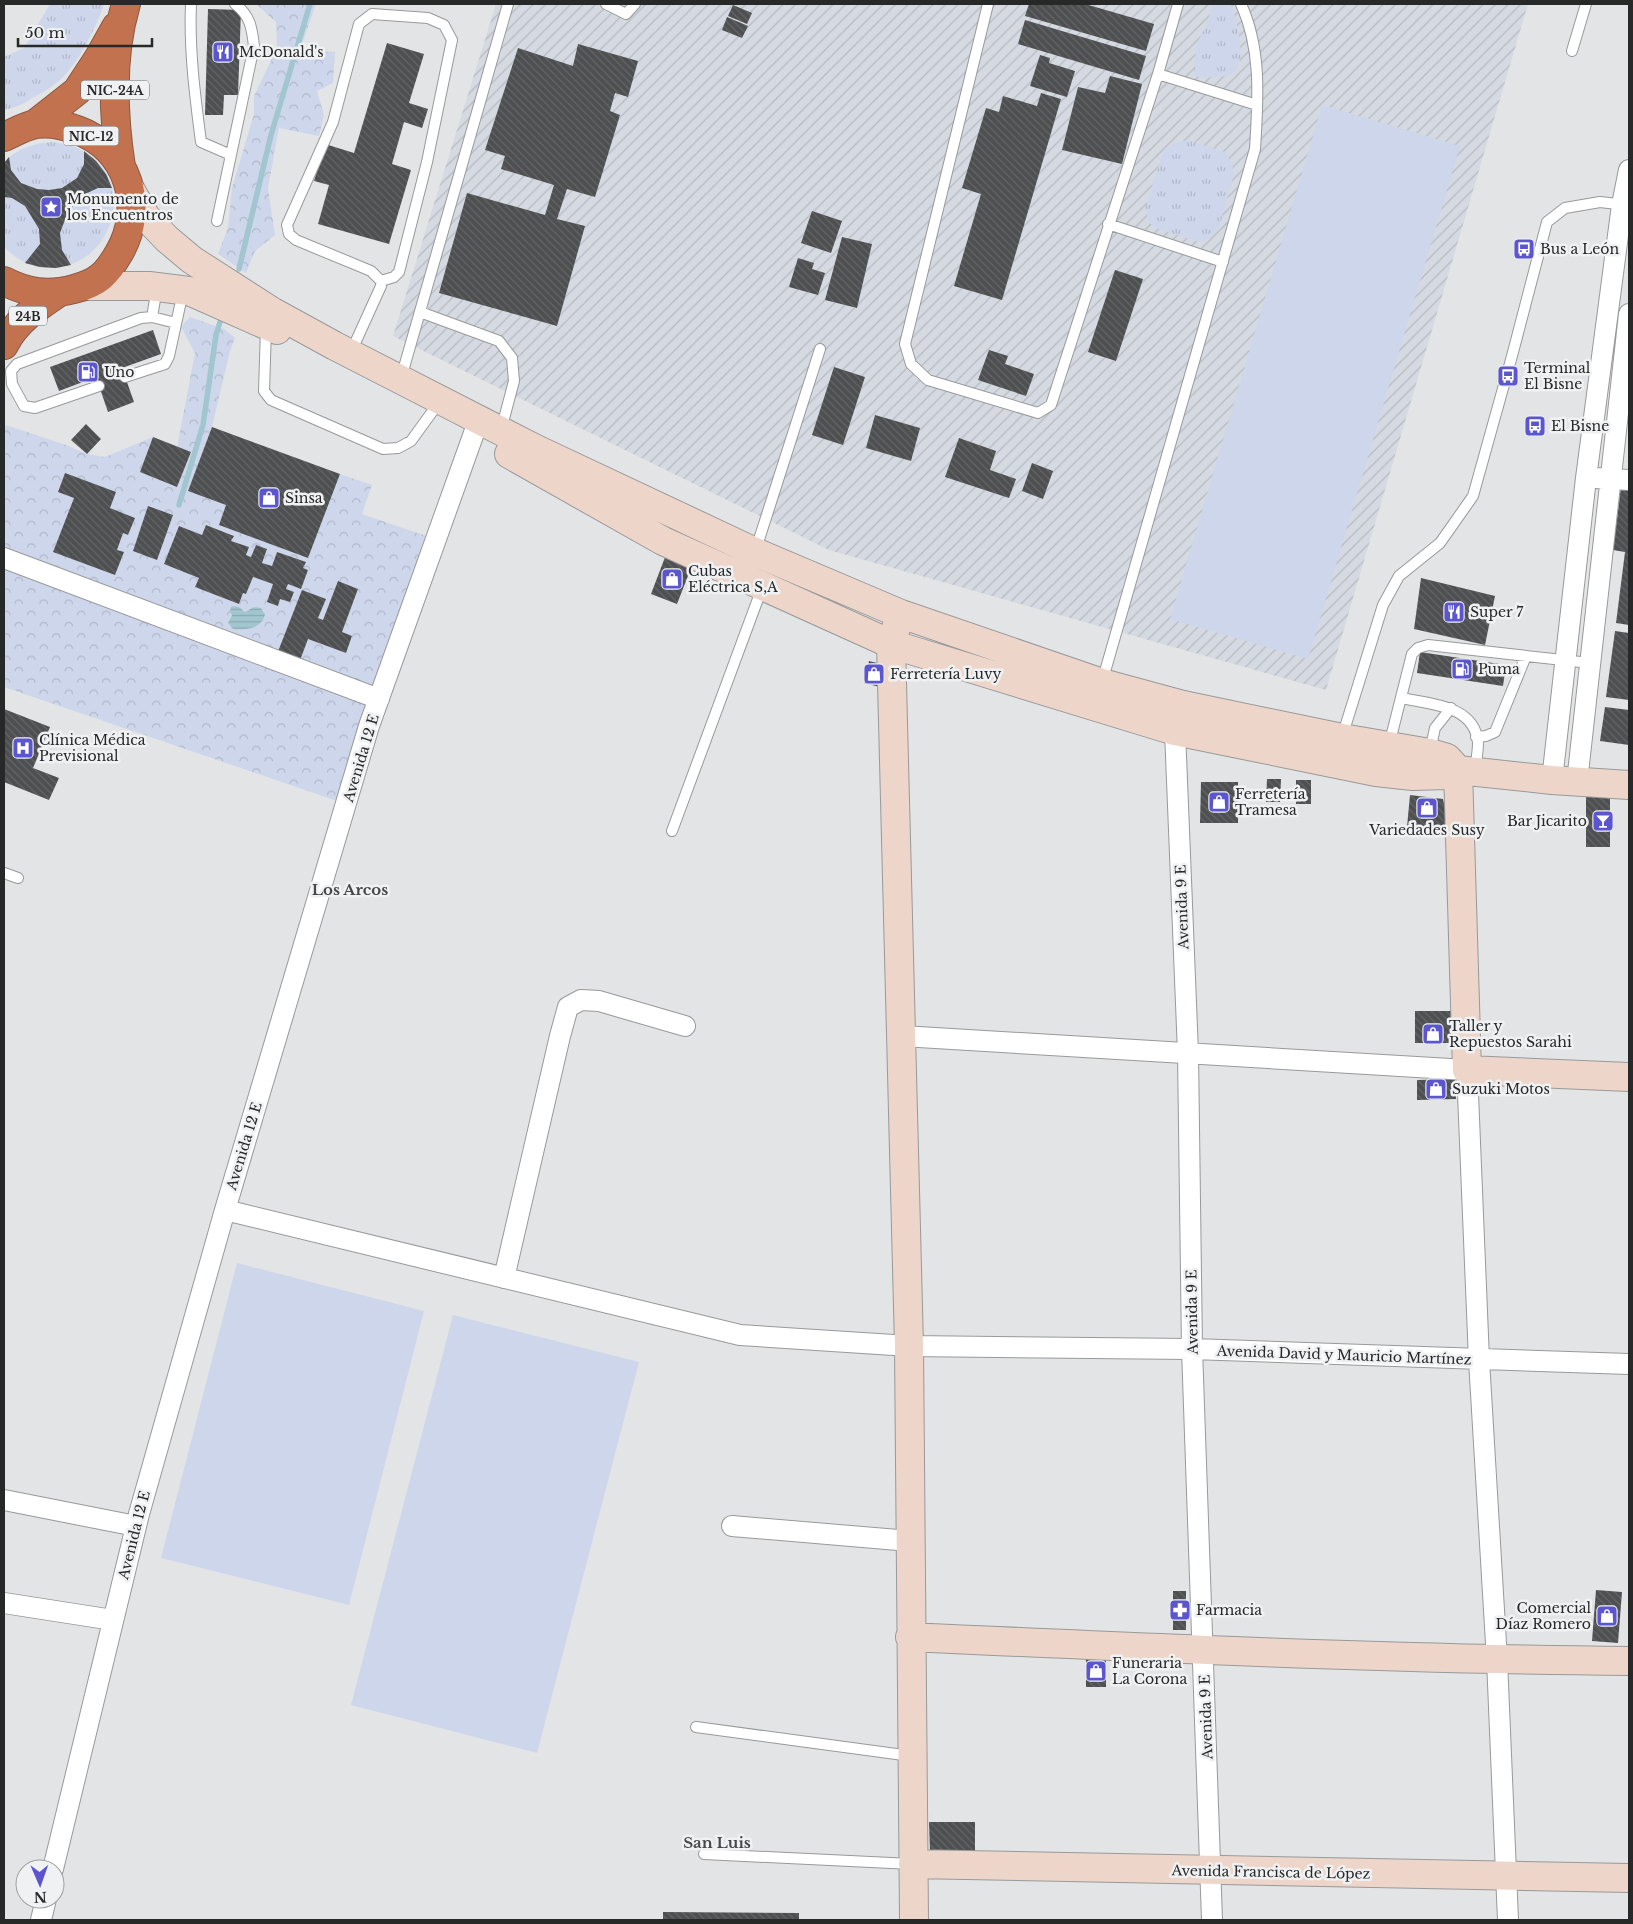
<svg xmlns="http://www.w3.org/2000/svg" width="1633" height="1924" viewBox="0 0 1633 1924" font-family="'Libre Baskerville',serif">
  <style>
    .industrial { fill: url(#industrial-furrows) }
    .grass { fill: url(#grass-tufts) }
    .forest { fill: url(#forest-crowns); fill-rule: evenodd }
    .garden { fill: #ced6eb }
    .water { fill: url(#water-rules) }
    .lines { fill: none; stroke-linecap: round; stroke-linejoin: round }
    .stream { stroke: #a1c6cf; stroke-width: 5.5 }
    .building { fill: url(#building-back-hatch) }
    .lane-casing { stroke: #98999a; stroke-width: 12 }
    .street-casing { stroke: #98999a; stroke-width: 22 }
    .secondary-casing { stroke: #98999a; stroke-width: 30 }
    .highway-casing { stroke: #8c5841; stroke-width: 30 }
    .lane { stroke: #fff; stroke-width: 10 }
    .street { stroke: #fff; stroke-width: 20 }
    .secondary { stroke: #edd5ca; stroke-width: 28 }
    .highway { stroke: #c2724f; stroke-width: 28 }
    .labels { text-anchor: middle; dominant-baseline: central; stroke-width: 5; stroke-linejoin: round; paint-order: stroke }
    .shield { fill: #f0f1f2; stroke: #636465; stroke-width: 1 }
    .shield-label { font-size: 12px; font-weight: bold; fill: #272828 }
    .poi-label { font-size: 14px; fill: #272828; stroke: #f0f1f2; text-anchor: start }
    .street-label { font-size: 14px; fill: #272828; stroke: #f0f1f2 }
    .neighbourhood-label { font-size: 15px; font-weight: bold; fill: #484849; stroke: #f0f1f2 }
  </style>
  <defs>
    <pattern id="industrial-furrows" width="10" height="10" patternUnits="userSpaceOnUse" patternTransform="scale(1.25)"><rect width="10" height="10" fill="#d5d9e1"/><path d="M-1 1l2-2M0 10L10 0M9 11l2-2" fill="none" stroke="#b7bac1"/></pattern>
    <pattern id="grass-tufts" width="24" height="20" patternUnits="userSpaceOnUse" patternTransform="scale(1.25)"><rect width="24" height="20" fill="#ced6eb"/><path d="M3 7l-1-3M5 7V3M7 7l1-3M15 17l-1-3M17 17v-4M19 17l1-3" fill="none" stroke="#b1b8ca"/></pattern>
    <pattern id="forest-crowns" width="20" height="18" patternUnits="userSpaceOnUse" patternTransform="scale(1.25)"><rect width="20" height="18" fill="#ced6eb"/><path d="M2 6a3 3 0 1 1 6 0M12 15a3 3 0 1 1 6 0" fill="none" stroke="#b1b8ca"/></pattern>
    <pattern id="water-rules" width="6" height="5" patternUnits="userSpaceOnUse" patternTransform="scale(1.25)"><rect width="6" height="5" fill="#a1c6cf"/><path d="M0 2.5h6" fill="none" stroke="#8baab2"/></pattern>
    <pattern id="building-back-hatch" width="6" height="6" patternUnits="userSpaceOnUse" patternTransform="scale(1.25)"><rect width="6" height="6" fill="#4e4f50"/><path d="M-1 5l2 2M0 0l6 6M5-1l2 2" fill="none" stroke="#646566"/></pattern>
  </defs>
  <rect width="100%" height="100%" fill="#e3e4e5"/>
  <!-- industrial -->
  <path class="industrial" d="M496,4H1528L1326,690L829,550L393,336Z"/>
  <!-- grass -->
  <path class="grass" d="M50,4H104C97,26 79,62 62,78C53,87 43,92 32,98C23,104 15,108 4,110V57L24,48Z
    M1213,4H1231C1236,20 1250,66 1230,75C1222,78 1203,77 1194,77L1196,46L1206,25Z
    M1187,140L1225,152L1232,163L1234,174L1219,228L1207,240L1199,242L1153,227L1148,219L1145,208L1164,149L1176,143Z
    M53,142C64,144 73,145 83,151C140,182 112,270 47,268C30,267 16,259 4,247V163C17,148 34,143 53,142Z"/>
  <!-- forest -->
  <path class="forest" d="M256,4H316L300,50L335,52L333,83L317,91L324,115L319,136L279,128L268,188L275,235L255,251L246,273L218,254L228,228L232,188L254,114V96L277,48L276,22Z
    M190,317L224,329L235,338L230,351L212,427L188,491L226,505L219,525L308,558L340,474L372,485L362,514L438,540L346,804L4,687V432L6,425L66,445L87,454L105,457L153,437L140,472L177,487L191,453L177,447L195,353L181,327ZM65,473L110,508L135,518L128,535L123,533L117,550L124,553L115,575L53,552L74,498L58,492ZM148,506L173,515L157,559L133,551ZM207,525L233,535L231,541L249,547L246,555L251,557L256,545L267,549L262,563L272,566L277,552L305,562L303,568L308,570L301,589L288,584L286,589L294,593L290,602L280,599L278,606L267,602L273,584L253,577L246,594L243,593L239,604L195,587L199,578L164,564L179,526L202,535ZM338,581L358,589L342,632L352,637L346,653L308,639L299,662L277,654L302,590L325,599L318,618L323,620ZM239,607L245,612C253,610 257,604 264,611L263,619L254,627L228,623L232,613Z"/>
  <!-- garden -->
  <path class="garden" d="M1322,105L1460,146L1308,659L1170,619Z
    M237,1263L424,1311L349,1605L161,1558Z
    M453,1315L639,1362L537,1753L351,1705Z"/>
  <!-- water -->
  <path class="water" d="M233,606L239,607L245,612L254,607L261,608L265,614C262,629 246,630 233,629L228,623L232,615L230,612L231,607Z"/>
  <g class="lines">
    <!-- stream -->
    <path class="stream" d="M239,269L271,135L310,4
      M179,505L203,425L216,335L220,322"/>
  </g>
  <!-- building -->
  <path class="building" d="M1029,4H1085L1154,24L1146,51L1025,16Z
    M733,5L752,13L747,24L728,16Z
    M208,9L241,10L238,95H224L223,115H205Z
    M727,17L748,26L742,38L722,30Z
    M1025,20L1146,56L1139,80L1018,44Z
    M387,43L424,54L409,103L428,109L422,128L404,122L392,164L411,170L389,244L318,224L329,185L314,181L325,144L354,153Z
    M578,44L638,61L628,97L615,93L610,111L620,115L595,197L567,189L557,219L585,226L557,326L439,293L467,193L545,215L554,185L501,169L505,156L485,150L518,48L573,66Z
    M1040,55L1050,58L1049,63L1075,71L1067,97L1030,86Z
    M1110,76L1142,84L1122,164L1062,150L1078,87L1105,93Z
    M1041,93L1061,99L1002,300L954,286L981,194L962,188L986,108L999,112L1003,96L1037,106Z
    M84,151L96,161L106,174L112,188H98L85,194L75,203L66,217L60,233L62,250L71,265L56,268L40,267L25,263L40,244L39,229L25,206L12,198L4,197V163L9,157L11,170L21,183L37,189L49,190L62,188L77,178L84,164Z
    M812,211L842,221L831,253L801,243Z
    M842,237L872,244L857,308L825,300Z
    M798,258L814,263L812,269L825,273L818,295L789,287Z
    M1115,270L1143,279L1116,361L1088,352Z
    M153,330L161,354L122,368L134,402L108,412L96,377L59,391L50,367Z
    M989,350L1008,356L1005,364L1034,374L1026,396L978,380Z
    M834,367L865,377L843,445L812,435Z
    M875,415L920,428L911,461L866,448Z
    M86,424L101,439L87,454L71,440Z
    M212,427L340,474L308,558L219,525L226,505L188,491Z
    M153,437L191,452L177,487L140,472Z
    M959,438L996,451L990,470L1016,479L1009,498L945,477Z
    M1032,463L1053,471L1043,499L1022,491Z
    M65,473L116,492L110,508L135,518L128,535L123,533L117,550L124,552L115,575L53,552L74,498L58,492Z
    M1621,487L1629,488V625L1616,623L1625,552L1613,550Z
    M148,506L173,515L157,560L133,551Z
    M206,525L234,536L231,541L249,547L246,555L251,557L256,545L267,549L262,563L272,566L277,552L306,562L303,568L308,570L301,589L288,584L286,589L294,592L290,602L280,599L278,606L267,602L273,584L253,577L246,594L243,593L239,604L195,587L199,578L164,564L179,526L202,535Z
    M667,552L693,563L677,604L651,594Z
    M1421,578L1495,596L1485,645L1414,629Z
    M338,581L358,589L342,632L352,636L346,653L308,639L299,663L277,654L302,590L326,599L318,618L323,620Z
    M1615,631L1629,633V700L1606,697Z
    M1420,652L1506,665L1503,686L1417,673Z
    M869,661L885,665L880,687L864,683Z
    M1605,707L1629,710V745L1600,741Z
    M4,709L50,727L33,768L59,778L49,800L4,782Z
    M1267,779H1281L1280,802H1266Z
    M1296,780H1311V804H1296Z
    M1201,782H1238V823H1200Z
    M1410,795L1443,799L1449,831L1407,827Z
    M1586,795H1610V847H1586Z
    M1415,1011H1451V1043H1415Z
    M1455,1079L1456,1099L1417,1100V1080Z
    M1596,1590L1622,1592L1618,1643L1592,1641Z
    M1173,1591H1186V1630H1173Z
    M1086,1655H1106V1687H1086Z
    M929,1822H975V1851L930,1852Z
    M663,1912L799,1913V1920H663Z"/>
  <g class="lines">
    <!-- lane casing -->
    <g class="lane-casing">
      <path id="lane" d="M191,4C189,50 195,96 201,142L231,155
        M606,4L626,14L635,4
        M988,4L905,344L911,364L928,380L1038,413L1051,405L1158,74L1178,4
        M1572,51L1586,4
        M1158,74L1257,105
        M217,221L254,46C252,28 250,15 235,4
        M1108,224L1223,262
        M420,312L499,341L512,358L514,381L501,430
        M152,317L157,288
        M266,328L264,391L271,400L383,449L398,448L411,441L440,401
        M351,352L381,286V281L371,271L296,240L289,234L287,225L333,122L359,24L372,14L428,18L444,25L452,40L427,162L399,272L394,277L381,281
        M125,377L165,364L169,356L183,292
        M401,378L508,4
        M99,386L35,408L24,406L12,384L11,371L17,364L141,318L152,317L176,323
        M755,552L820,349
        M1102,682L1255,149C1258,100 1262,50 1241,4
        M1401,698C1430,704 1475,705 1478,743C1478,752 1476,762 1475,770
        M1342,737L1383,605L1399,576L1440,543L1473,496L1512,356L1547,222L1565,208L1600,202L1626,205
        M1476,737L1486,736L1495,732L1526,656
        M1389,745L1412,654L1418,648L1428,645L1590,663
        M1430,751L1435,728L1451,708
        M672,831L762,588
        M4,873L18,878
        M696,1727L911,1756
        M704,1854L912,1864"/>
    </g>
    <!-- street casing -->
    <g class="street-casing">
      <path id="street" d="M1596,478L1629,480
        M4,558L379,699
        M1179,718L1175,731L1188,1053L1192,1349L1212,1920
        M1552,780L1586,478L1622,205L1629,170
        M1577,782L1629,314
        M902,1036L1467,1070L1479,1360L1497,1660L1508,1920
        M225,1210L740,1335L909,1346L1192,1349L1629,1364
        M504,1278L560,1036L568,1007L581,1000L599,1001L685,1026
        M4,1500L136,1526
        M732,1526L910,1541
        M4,1603L113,1620
        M53,1869L139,1514L225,1210L369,726L479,419
        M41,1920L46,1899"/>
    </g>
    <!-- secondary casing -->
    <g class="secondary-casing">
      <path id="secondary" d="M130,189L146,217L167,239L192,260L273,312L335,346L536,449L755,552L901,614L1102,683L1183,705L1342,738L1430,753L1447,758L1458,770L1467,1070L1629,1077
        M87,286H149L189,291L277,330
        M509,454L663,541L891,644L1175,731L1376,772L1413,776L1445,775L1458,770L1552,780L1629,785
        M896,628L891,644L909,1346L914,1920
        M910,1637C1150,1648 1389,1659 1629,1661
        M913,1864L1629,1878"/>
    </g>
    <!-- highway casing -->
    <g class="highway-casing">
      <path id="highway" d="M35,124L77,91L98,59L116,27
        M4,137C13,133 25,126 36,124C50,122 64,125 77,130C128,148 146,207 119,253C107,274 98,283 74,289C48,296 27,293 4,281
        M121,167C113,115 111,54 126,4
        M4,345C15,322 37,307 58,293"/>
    </g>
    <!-- lane -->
    <use href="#lane" class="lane"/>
    <!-- street -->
    <use href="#street" class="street"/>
    <!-- secondary -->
    <use href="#secondary" class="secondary"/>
    <!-- highway -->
    <use href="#highway" class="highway"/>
  </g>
  <!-- icons -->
  <defs>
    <g id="restaurant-square" transform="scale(1.125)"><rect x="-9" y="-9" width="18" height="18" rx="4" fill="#5b56ce" stroke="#f0f1f2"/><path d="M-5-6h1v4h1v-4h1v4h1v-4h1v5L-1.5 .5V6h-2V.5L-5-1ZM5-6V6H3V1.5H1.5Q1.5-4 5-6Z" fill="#fff"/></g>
    <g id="sight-square" transform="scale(1.125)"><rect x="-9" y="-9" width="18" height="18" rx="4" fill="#5b56ce" stroke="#f0f1f2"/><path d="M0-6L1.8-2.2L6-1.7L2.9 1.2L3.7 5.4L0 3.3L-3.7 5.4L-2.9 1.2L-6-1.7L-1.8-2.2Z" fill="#fff"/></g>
    <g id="bus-square" transform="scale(1.125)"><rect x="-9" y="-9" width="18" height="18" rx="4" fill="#5b56ce" stroke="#f0f1f2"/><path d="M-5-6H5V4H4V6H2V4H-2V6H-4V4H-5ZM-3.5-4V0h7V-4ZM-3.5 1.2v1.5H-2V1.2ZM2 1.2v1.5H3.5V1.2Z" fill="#fff"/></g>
    <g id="fuel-square" transform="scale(1.125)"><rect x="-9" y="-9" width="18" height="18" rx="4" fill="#5b56ce" stroke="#f0f1f2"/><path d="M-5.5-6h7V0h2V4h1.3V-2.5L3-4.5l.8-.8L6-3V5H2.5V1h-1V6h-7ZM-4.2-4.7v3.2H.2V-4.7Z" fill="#fff"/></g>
    <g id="shop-square" transform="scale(1.125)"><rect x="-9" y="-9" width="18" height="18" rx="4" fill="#5b56ce" stroke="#f0f1f2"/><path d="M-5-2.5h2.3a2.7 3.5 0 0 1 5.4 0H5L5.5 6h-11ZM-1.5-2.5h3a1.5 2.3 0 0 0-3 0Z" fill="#fff"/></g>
    <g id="hospital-square" transform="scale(1.125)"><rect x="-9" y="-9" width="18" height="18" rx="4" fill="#5b56ce" stroke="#f0f1f2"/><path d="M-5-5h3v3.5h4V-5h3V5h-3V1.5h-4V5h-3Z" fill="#fff"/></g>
    <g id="bar-square" transform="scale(1.125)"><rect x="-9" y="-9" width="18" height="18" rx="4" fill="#5b56ce" stroke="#f0f1f2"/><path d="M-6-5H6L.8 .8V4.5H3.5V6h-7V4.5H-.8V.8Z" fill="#fff"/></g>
    <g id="pharmacy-square" transform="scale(1.125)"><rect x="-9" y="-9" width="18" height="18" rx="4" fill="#5b56ce" stroke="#f0f1f2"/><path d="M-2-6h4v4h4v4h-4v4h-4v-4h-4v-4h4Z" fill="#fff"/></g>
  </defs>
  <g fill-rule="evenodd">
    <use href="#restaurant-square" x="223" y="52"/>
    <use href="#sight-square" x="51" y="207"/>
    <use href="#bus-square" x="1524" y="249"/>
    <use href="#fuel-square" x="88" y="372"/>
    <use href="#bus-square" x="1508" y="376"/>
    <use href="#bus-square" x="1535" y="426"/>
    <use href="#shop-square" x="269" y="498"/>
    <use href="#shop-square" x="672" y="579"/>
    <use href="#restaurant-square" x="1454" y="612"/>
    <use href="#fuel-square" x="1462" y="669"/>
    <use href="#shop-square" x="874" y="674"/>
    <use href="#hospital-square" x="23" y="748"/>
    <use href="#shop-square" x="1219" y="802"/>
    <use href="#shop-square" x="1427" y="808"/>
    <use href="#bar-square" x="1603" y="821"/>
    <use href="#shop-square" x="1433" y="1034"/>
    <use href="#shop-square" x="1436" y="1089"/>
    <use href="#pharmacy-square" x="1180" y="1610"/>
    <use href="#shop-square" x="1607" y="1616"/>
    <use href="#shop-square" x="1096" y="1671"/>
  </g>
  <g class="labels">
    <!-- shield labels -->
    <g class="shield">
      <rect x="81" y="80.5" width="68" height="19" rx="4"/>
      <rect x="63.5" y="126.5" width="55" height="19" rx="4"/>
      <rect x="9" y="306.5" width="38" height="19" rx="4"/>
    </g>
    <g class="shield-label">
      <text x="115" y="90">NIC-24A</text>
      <text x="91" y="136">NIC-12</text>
      <text x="28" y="316">24B</text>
    </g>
    <!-- poi labels -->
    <g class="poi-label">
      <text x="239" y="52">McDonald's</text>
      <text x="67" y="199">Monumento de<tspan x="67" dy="16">los Encuentros</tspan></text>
      <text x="1540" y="249">Bus a León</text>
      <text x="1524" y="368">Terminal<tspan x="1524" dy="16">El Bisne</tspan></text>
      <text x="104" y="372">Uno</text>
      <text x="1551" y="426">El Bisne</text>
      <text x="285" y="498">Sinsa</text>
      <text x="688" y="571">Cubas<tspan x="688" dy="16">Eléctrica S,A</tspan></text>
      <text x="1470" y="612">Super 7</text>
      <text x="1478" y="669">Puma</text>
      <text x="890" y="674">Ferretería Luvy</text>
      <text x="39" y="740">Clínica Médica<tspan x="39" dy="16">Previsional</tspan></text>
      <text x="1235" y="794">Ferretería<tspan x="1235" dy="16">Tramesa</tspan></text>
      <text x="1587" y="821" text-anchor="end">Bar Jicarito</text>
      <text x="1427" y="830" text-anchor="middle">Variedades Susy</text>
      <text x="1449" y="1026">Taller y<tspan x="1449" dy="16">Repuestos Sarahi</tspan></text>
      <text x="1452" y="1089">Suzuki Motos</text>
      <text x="1591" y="1608" text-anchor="end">Comercial<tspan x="1591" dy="16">Díaz Romero</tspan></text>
      <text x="1196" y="1610">Farmacia</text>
      <text x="1112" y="1663">Funeraria<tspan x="1112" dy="16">La Corona</tspan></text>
    </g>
    <!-- street labels -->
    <g class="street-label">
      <text transform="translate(361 758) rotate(-73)">Avenida 12 E</text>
      <text transform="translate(1182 907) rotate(-92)">Avenida 9 E</text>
      <text transform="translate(244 1146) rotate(-73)">Avenida 12 E</text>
      <text transform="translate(1192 1312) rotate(-91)">Avenida 9 E</text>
      <text transform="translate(1344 1355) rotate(2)">Avenida David y Mauricio Martínez</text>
      <text transform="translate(134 1535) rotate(-76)">Avenida 12 E</text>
      <text transform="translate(1206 1717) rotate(-92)">Avenida 9 E</text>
      <text transform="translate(1271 1872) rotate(1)">Avenida Francisca de López</text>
    </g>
    <!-- neighbourhood labels -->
    <g class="neighbourhood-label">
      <text x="350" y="889">Los Arcos</text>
      <text x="717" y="1842">San Luis</text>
    </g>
  </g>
  <!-- border -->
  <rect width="1633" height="1924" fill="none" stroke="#272828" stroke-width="10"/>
  <!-- north arrow -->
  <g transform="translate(40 1884) rotate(178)"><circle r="24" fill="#f0f1f2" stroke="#a0a1a1"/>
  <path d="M0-4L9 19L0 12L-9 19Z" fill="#5b56ce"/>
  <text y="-8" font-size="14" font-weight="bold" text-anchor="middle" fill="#272828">N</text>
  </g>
  <!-- scale -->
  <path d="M18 38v8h134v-8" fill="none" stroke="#272828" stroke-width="2.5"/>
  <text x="25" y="38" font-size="15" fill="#272828" stroke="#f0f1f2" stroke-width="4" paint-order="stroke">50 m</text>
</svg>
